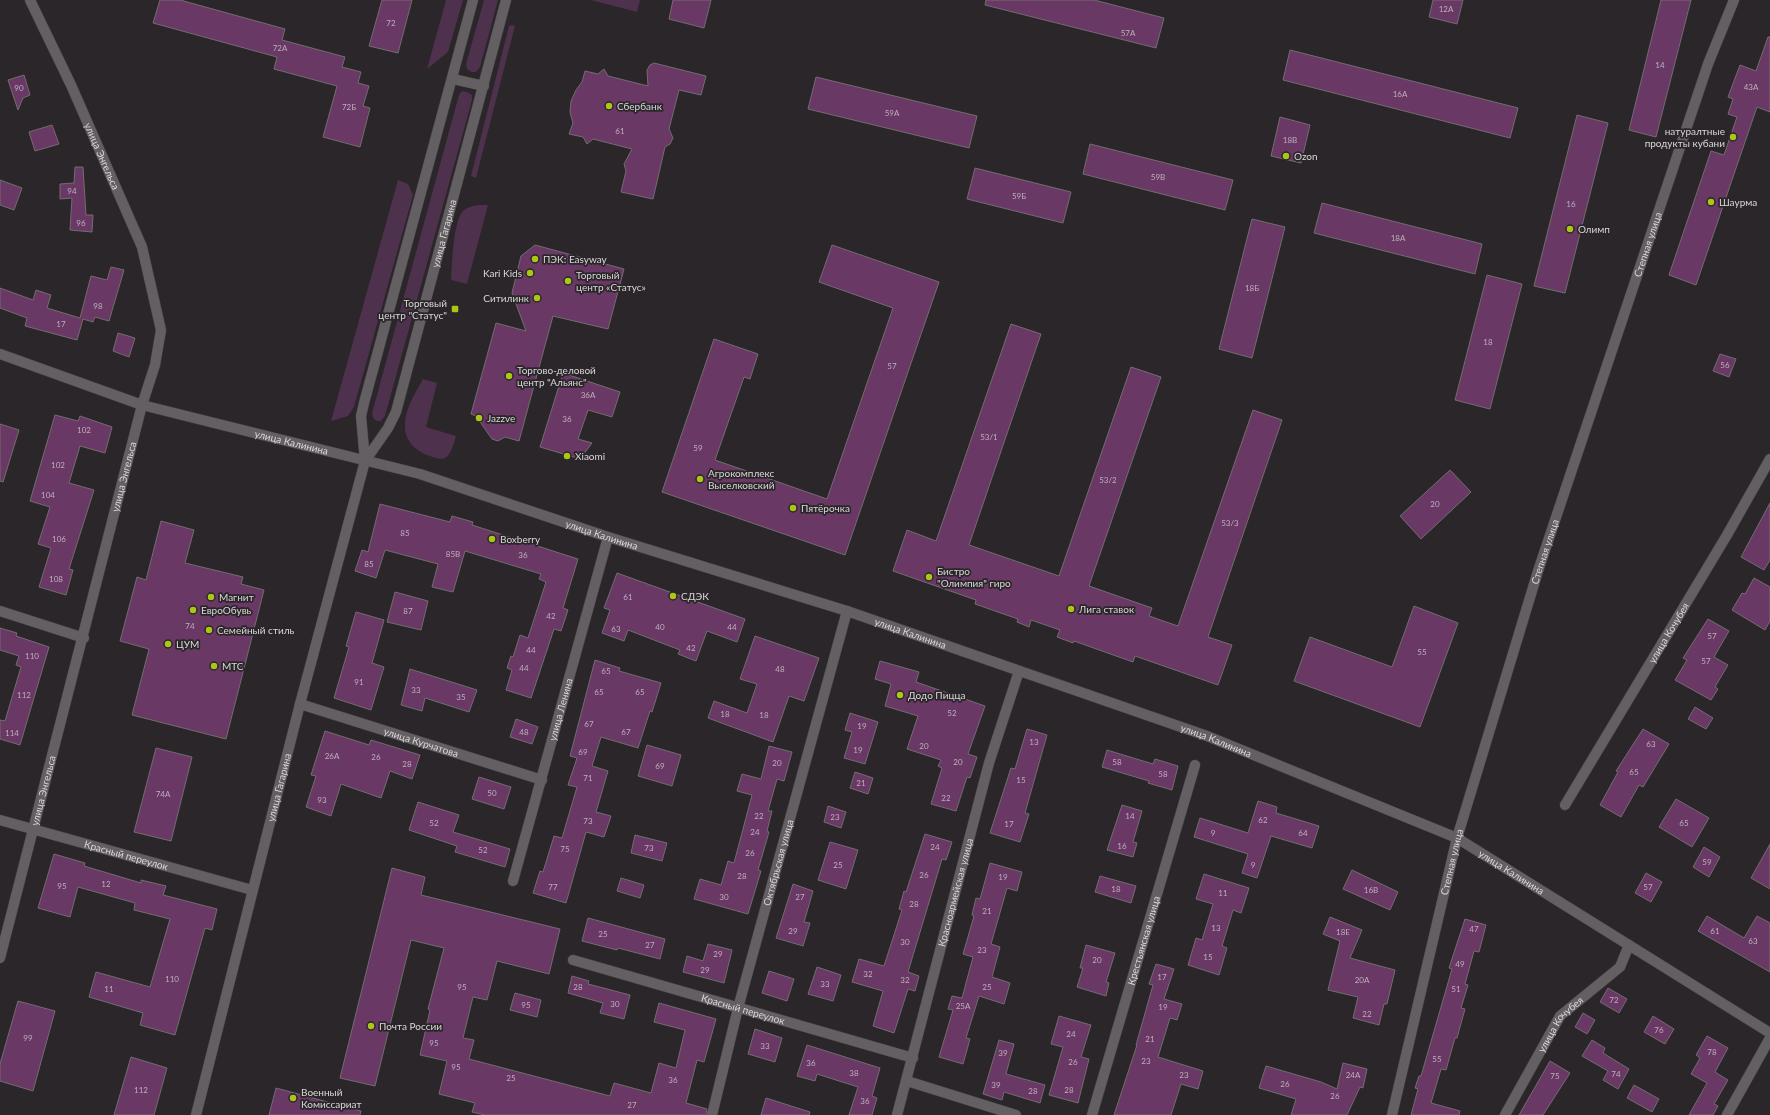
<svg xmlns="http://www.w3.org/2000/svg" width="1770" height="1115" viewBox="0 0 1770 1115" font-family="Lato,sans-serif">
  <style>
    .green { fill: #4e314c }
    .building { fill: #693865; stroke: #726d71 }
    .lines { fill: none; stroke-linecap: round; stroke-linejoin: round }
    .street-casing { stroke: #464346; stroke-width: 11 }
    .secondary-casing { stroke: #464346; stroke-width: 11 }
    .street { stroke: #635f63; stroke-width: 10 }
    .secondary { stroke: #635f63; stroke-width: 10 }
    .poi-dot { fill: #aac718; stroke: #2a2629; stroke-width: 1.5 }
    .labels { text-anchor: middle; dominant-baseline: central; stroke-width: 3.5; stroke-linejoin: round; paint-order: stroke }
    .number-label { font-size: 8px; fill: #beafbc }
    .poi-label { font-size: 10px; fill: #dad7d9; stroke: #2a2629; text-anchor: start }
    .street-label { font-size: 10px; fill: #dad7d9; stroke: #2a2629 }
  </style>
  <rect width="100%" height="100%" fill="#2a2629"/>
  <!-- green -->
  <path class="green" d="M446,0H463L448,52L427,69Z
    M484,0H498L480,67L476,72H471L467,69L466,64Z
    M591,0H640L637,12Z
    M512,25L515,26L476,178L471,176L509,26Z
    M462,91L467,92L472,95V100L385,416L381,421H377L373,418L372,413L459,95Z
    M398,180L408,184L413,195L354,407L348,416L331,421Z
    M478,205H488L467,284L451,280C452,264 453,222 463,211C467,207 473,206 478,205Z
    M423,379L437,383L426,427L456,436C454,442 452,454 445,458C441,460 437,458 433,457C418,453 404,442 405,425C405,408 415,394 423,379Z"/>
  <!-- building -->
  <path class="building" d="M160,0H180L285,29L282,40L345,57L342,67L361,72L358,83L369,86L363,106L370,108L360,147L323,137L337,86L274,69L277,57L153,23Z
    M382,0H412L398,53L369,46Z
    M673,0H711L704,28L669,19Z
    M986,0H1094L1164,18L1156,48L985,5Z
    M1433,0H1463L1457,24L1429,17Z
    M1661,0H1691L1656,137L1629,130Z
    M1768,37H1770V112L1757,107L1696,285L1669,275L1711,151L1724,155L1737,117L1728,114L1733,99L1728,97L1740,65L1756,71Z
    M1290,50L1518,108L1510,138L1283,80Z
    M654,63L706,76L701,95L679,90L669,129L673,138L670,144L665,147L653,199L621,192L626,171L624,164L632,149L593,139L587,144L583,137L569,134L573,123L570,112L571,101L576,90L582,82L585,71L598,74L604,69L608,76L648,86L647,70L650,65Z
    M24,75L30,95L23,98L18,110L8,80Z
    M816,77L977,116L969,148L808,109Z
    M1577,115L1608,123L1565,293L1534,286Z
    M1280,117L1310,125L1301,163L1271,156Z
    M52,125L59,144L35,151L29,132Z
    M1090,144L1233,180L1225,210L1083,174Z
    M75,167H83L86,215H93L92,232L70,230L72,198L60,199V184L74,183Z
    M975,168L1071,192L1063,223L967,199Z
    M0,180L22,188L14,210L0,205Z
    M1322,203L1482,244L1475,274L1314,233Z
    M1252,219L1285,227L1252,358L1219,349Z
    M535,245L624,269L608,329L553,316L519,441L505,437L498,441L492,439L476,416L471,414L496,323L526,331L512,293L521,256Z
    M832,245L939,282L845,555L662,492L714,339L758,354L750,379L744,377L715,460L827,499L893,308L819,282Z
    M111,267L124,270L109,321L95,317L93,322L83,319L77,340L25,326L27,318L0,308V288L33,300L36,290L51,295L47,308L80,318L91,276L107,280Z
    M1487,275L1522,284L1490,409L1455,400Z
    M1011,324L1041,334L969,545L1059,576L1131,367L1161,377L1089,586L1152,608L1149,616L1178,626L1253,410L1282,420L1208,637L1232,645L1218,685L1135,656L1133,662L1074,641L1073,643L1057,637L1060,630L1031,620L1029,627L1017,622L1018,619L975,604L976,600L893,571L907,530L936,541Z
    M118,333L135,338L129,357L113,351Z
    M1720,354L1736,359L1729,377L1713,371Z
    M563,373L620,392L612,417L588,410L578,439L592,443L583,455L577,458L540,447Z
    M55,415L78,421L80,416L112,427L105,453L80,446L69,483L94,490L69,569L73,570L66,595L39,587L51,548L38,544L50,507L30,501Z
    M0,424L19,430L3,482L0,481Z
    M1450,470L1471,492L1421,539L1400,516Z
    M1770,503V560L1764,570L1741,557Z
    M380,504L450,522L452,516L473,522L472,525L578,559L563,608L568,610L561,631L554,629L531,698L506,690L512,670L507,668L511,656L513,657L520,635L528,638L546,582L539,579L541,574L465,551L453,592L432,587L438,564L385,550L376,578L355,571L362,550L368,552Z
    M161,521L194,530L185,563L243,577L241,584L264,590L226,739L132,715L149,649L120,641L137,577L146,580Z
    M617,573L745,619L737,642L707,631L696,661L678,654L680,650L628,630L624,641L602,633L610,610L604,608Z
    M1754,578L1770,587V621L1765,630L1732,610L1742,593L1745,594Z
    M395,592L428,601L421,630L387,622Z
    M1414,606L1458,623L1420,727L1294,681L1310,637L1392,667Z
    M356,612L384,620L372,663L384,667L371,710L334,698L349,647L346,646Z
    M1708,619L1729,631L1714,657L1728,665L1715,687L1718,689L1711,700L1675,680L1687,660L1683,658Z
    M0,628L17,633L16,636L49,647L20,745L0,739V720L5,721L21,667L16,665L19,656L0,650Z
    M755,636L819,658L804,701L789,696L773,742L708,718L714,701L747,713L757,684L740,679Z
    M595,660L620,668L619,671L661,683L652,712L650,711L638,748L601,737L592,766L608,771L596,812L611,816L604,837L586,832L566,903L533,893L540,871L543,872L554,836L562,838L577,787L568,785L577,758L570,756Z
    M880,661L919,672L916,682L985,706L968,754L977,757L970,778L967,777L956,811L931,804L942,768L938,766L941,760L907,749L918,716L885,706L891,684L875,679Z
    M410,669L477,690L469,712L425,698L422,711L401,705Z
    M1695,707L1713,718L1706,729L1688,719Z
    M850,713L878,722L865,764L844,758L852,732L845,730Z
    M516,719L538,727L532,744L510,737Z
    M1027,729L1047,735L1025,813L1029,814L1020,842L990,833L1011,768L1015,769Z
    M1643,729L1669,744L1643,787L1639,785L1621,817L1600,805L1618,772L1616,771Z
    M325,731L369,745L371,740L420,755L412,779L390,771L381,798L341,784L331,816L306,807L316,776L311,775Z
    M647,745L681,755L672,786L638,776Z
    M769,746L792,752L784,781L777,779L768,811H772L767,831L769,832L758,870L761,871L748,914L694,899L700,879L721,885L728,861L734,863L752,795L737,791L742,774L761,779Z
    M156,748L192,757L171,841L134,832Z
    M1107,750L1153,764L1155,759L1178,766L1172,790L1148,783L1149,781L1102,767Z
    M855,772L873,778L868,794L850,788Z
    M479,777L511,787L504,809L472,799Z
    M1676,799L1709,818L1692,847L1659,827Z
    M1258,801L1277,807L1276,813L1319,826L1312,848L1271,836L1257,878L1242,873L1248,854L1194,837L1200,818L1248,833Z
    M418,802L459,815L453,832L510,849L505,867L455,852L457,846L409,830Z
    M1122,805L1142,811L1133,842L1137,843L1133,857L1107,850Z
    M828,806L846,812L841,828L824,822Z
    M925,834L952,842L946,860L942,859L908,972L919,976L915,991L908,989L894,1033L873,1026L883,991L852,982L859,959L884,966L902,910L899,909L904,891L906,892Z
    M635,835L667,843L662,861L631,853Z
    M830,842L858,850L846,889L818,880Z
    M1770,844V889L1751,878Z
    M1704,847L1720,857L1709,877L1693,867Z
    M54,854L85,863L84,866L141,883V880L166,886L163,895L217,909L212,930L205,928L175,1035L140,1025L143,1013L89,997L96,972L150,987L170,919L134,910L135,903L78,887L70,917L38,908Z
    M990,863L1022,872L1017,891L1007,888L991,944L1000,947L992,977L1010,983L1004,1004L979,996L966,1038L970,1039L963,1064L939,1057L953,1010L948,1009L952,996L962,998L973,957L963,954L974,916L972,915L976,898L980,899Z
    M392,868L425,877L421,895L560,929L549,974L497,961L487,1000L473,997L463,1038L474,1040L469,1059L610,1096L614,1083L651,1093L659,1063L676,1068L685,1030L654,1022L659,1003L716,1019L704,1062L697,1060L686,1103L707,1109L706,1115H485L472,1112L475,1103L439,1094L447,1061L420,1055L430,1010L428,1009L444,948L411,940L375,1086L340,1078Z
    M1352,870L1398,892L1390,910L1343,889Z
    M1646,873L1662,882L1651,902L1635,893Z
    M1204,874L1249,888L1241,913L1233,910L1222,946L1227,948L1219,975L1188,965L1196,938L1202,940L1213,904L1196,899Z
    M1100,876L1136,886L1131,903L1095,892Z
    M621,878L644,885L640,898L617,891Z
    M793,884L813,891L804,922L810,923L803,946L776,938Z
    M1707,916L1744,938L1757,916L1770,923V972L1698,931Z
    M1330,917L1362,930L1350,958L1395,970L1387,1004H1384L1379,1025L1353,1018L1358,997L1328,990L1340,941L1323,934Z
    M588,918L665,939L660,959L618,948L617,950L582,941Z
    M1465,919L1486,925L1479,952L1474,951L1465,984L1468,985L1461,1008L1465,1009L1457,1038H1455L1446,1070L1441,1069L1431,1103L1460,1111L1459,1115H1411L1418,1089L1415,1088L1419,1076H1421L1452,969L1449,968Z
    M708,944L732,950L724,983L683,972L687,956L703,961Z
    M1086,945L1115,953L1106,982L1109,983L1106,996L1077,987L1083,968H1080Z
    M1156,964L1174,969L1164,999L1182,1004L1177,1020L1170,1018L1158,1057L1203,1071L1198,1089L1181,1084L1171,1115H1114L1137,1045H1136L1153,985L1149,984Z
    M817,967L841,975L833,1001L808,994Z
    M769,971L794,979L787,1001L762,993Z
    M572,976L589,981L588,984L630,995L624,1019L600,1013L603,1003L568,993Z
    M1608,988L1627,999L1619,1013L1600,1002Z
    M515,993L541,1000L537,1017L510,1010Z
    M18,1001L55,1011L33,1091L0,1081V1064Z
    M1583,1013L1595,1020L1587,1034L1575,1027Z
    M1059,1016L1091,1025L1081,1057L1089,1059L1078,1103L1049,1095L1063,1047L1051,1044Z
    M1653,1016L1674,1029L1665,1044L1644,1032Z
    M755,1029L782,1038L775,1062L748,1054Z
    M1707,1036L1728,1048L1715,1072L1728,1080L1714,1104L1718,1106L1713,1115H1689L1707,1083L1691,1074L1700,1058L1696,1055Z
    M999,1040L1014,1044L1006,1074L1045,1085L1040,1103L1004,1092L1002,1100L983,1094Z
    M1592,1040L1605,1048L1603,1053L1629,1069L1618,1089L1603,1080L1608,1071L1582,1056Z
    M807,1045L880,1068L872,1096L877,1098L872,1115H849L858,1087L817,1074L815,1081L797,1076Z
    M131,1057L167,1068L154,1115H114Z
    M1550,1061L1570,1073L1543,1115H1519Z
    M1343,1063L1367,1069L1363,1088L1360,1087L1347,1115H1291L1296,1099L1259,1088L1266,1066L1321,1082L1337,1089Z
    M1634,1085L1659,1099L1652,1112L1627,1098Z
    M276,1088L361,1111L360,1115H269Z
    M766,1098L810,1112L809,1115H761Z"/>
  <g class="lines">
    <!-- street casing -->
    <g class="street-casing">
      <g id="street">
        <path id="s1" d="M30,0L71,85L142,247L161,330L155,365L142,405"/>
        <path d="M0,611L84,638"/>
        <path id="s2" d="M300,704L542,780"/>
        <path id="s3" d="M1565,805L1727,535L1770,459"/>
        <path id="s4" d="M0,820L252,890"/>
        <path id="s5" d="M513,881L608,537"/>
        <path id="s6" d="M573,960L913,1058"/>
        <path d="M907,1081L1016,1115"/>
        <path id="s7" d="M712,1115L738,1008L847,611"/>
        <path id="s8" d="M897,1115L989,763L1019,671"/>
        <path id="s9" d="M1092,1115L1195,765"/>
        <path id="s10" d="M1505,1115L1560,1016L1620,967L1629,945"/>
        <path d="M1727,1115L1770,1038"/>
      </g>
    </g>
    <!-- secondary casing -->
    <g class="secondary-casing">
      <g id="secondary">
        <path d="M453,79L484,86"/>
        <path id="s11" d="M0,354L142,405L420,474L608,537L847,611L1207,736L1457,838L1770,1033"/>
        <path id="s12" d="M365,461L388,428L396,412L506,0"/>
        <path id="s13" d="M0,958L142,405"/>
        <path id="s14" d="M196,1115L300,704L365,461L361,416L364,403L473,0"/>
        <path id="s15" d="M1392,1115L1457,838L1538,571L1708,64L1734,0"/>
      </g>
    </g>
    <!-- street -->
    <use href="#street" class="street"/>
    <!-- secondary -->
    <use href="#secondary" class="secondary"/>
  </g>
  <!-- markers -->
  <g class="poi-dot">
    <circle cx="609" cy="106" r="4"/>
    <circle cx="1733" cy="137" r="4"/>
    <circle cx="1286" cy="156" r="4"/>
    <circle cx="1711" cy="202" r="4"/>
    <circle cx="1570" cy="229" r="4"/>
    <circle cx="535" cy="259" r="4"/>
    <circle cx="530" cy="273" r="4"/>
    <circle cx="568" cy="281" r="4"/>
    <circle cx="537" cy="298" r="4"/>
    <rect x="451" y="305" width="8" height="8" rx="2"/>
    <circle cx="509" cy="376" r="4"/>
    <circle cx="479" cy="418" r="4"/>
    <circle cx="567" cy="456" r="4"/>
    <circle cx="700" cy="479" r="4"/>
    <circle cx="793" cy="508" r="4"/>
    <circle cx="492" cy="539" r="4"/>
    <circle cx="929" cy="577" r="4"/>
    <circle cx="673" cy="596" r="4"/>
    <circle cx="211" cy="597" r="4"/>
    <circle cx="1071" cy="609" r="4"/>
    <circle cx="193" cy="610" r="4"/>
    <circle cx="209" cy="630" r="4"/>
    <circle cx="168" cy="644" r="4"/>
    <circle cx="214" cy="666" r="4"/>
    <circle cx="900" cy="695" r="4"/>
    <circle cx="371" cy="1026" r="4"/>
    <circle cx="293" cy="1098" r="4"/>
  </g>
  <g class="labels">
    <!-- number labels -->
    <g class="number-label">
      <text x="1446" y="9">12А</text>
      <text x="391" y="23">72</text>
      <text x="1128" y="33">57А</text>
      <text x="280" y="48">72А</text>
      <text x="1660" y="65">14</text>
      <text x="1751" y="87">43А</text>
      <text x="19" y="88">90</text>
      <text x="1400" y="94">16А</text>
      <text x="349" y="107">72Б</text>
      <text x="892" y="113">59А</text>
      <text x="620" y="131">61</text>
      <text x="1290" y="140">18В</text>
      <text x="1158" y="177">59В</text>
      <text x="72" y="191">94</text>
      <text x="1019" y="196">59Б</text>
      <text x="1571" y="204">16</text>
      <text x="81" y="223">96</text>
      <text x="1398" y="238">18А</text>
      <text x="1252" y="288">18Б</text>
      <text x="98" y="306">98</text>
      <text x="61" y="324">17</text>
      <text x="1488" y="342">18</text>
      <text x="1725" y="365">56</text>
      <text x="892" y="366">57</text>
      <text x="588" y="395">36А</text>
      <text x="567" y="419">36</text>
      <text x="84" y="430">102</text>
      <text x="989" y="437">53/1</text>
      <text x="698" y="448">59</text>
      <text x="58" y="465">102</text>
      <text x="1108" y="480">53/2</text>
      <text x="48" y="495">104</text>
      <text x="1435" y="504">20</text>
      <text x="1230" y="523">53/3</text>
      <text x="405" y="533">85</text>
      <text x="59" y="539">106</text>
      <text x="453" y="554">85В</text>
      <text x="523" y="555">36</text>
      <text x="369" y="564">85</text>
      <text x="56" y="579">108</text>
      <text x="628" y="597">61</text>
      <text x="408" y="611">87</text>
      <text x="551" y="616">42</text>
      <text x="190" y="626">74</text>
      <text x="660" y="627">40</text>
      <text x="732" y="627">44</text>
      <text x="616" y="629">63</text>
      <text x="1712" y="636">57</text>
      <text x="691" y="648">42</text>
      <text x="531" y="650">44</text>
      <text x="1422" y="652">55</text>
      <text x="32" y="656">110</text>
      <text x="1706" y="661">57</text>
      <text x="524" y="668">44</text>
      <text x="780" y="669">48</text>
      <text x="606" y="671">65</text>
      <text x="359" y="682">91</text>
      <text x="416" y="690">33</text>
      <text x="599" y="692">65</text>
      <text x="640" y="692">65</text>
      <text x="24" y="695">112</text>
      <text x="461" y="697">35</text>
      <text x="952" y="713">52</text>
      <text x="725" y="714">18</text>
      <text x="764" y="715">18</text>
      <text x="589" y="724">67</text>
      <text x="862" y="726">19</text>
      <text x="524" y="732">48</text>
      <text x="626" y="732">67</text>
      <text x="12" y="733">114</text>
      <text x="1034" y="742">13</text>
      <text x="1651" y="744">63</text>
      <text x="924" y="746">20</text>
      <text x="858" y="750">19</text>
      <text x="583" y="752">69</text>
      <text x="332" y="756">26А</text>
      <text x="376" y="757">26</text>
      <text x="958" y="762">20</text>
      <text x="1117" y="762">58</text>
      <text x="777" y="763">20</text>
      <text x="407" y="764">28</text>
      <text x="660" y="766">69</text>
      <text x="1634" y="772">65</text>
      <text x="1163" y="774">58</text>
      <text x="588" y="778">71</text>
      <text x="1021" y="780">15</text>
      <text x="861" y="783">21</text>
      <text x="492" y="793">50</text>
      <text x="163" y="794">74А</text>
      <text x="946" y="798">22</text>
      <text x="322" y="800">93</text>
      <text x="759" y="816">22</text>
      <text x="1130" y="816">14</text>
      <text x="835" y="817">23</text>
      <text x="1263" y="820">62</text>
      <text x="588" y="821">73</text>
      <text x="434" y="823">52</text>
      <text x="1684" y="823">65</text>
      <text x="1009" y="824">17</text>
      <text x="755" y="832">24</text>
      <text x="1213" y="833">9</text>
      <text x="1303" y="833">64</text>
      <text x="1122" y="846">16</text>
      <text x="935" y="847">24</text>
      <text x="649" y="848">73</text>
      <text x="565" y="849">75</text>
      <text x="483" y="850">52</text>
      <text x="750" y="853">26</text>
      <text x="1707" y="862">59</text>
      <text x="838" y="865">25</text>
      <text x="1253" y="865">9</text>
      <text x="924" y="875">26</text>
      <text x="742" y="876">28</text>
      <text x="1003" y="877">19</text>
      <text x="106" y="884">12</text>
      <text x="62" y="886">95</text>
      <text x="553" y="887">77</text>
      <text x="1648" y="887">57</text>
      <text x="1116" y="889">18</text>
      <text x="1371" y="890">16В</text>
      <text x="1223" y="893">11</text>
      <text x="724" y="897">30</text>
      <text x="800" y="897">27</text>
      <text x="914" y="904">28</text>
      <text x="987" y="911">21</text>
      <text x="1216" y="928">13</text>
      <text x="1474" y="929">47</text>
      <text x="793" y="931">29</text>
      <text x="1715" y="931">61</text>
      <text x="1343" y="932">18Е</text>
      <text x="603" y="934">25</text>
      <text x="1753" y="941">63</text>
      <text x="905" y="942">30</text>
      <text x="650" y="945">27</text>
      <text x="982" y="950">23</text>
      <text x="718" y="954">29</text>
      <text x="1208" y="957">15</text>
      <text x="1097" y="960">20</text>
      <text x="1460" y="964">49</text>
      <text x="705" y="970">29</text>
      <text x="868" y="974">32</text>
      <text x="1162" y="977">17</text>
      <text x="172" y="979">110</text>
      <text x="905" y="980">32</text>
      <text x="1362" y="980">20А</text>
      <text x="825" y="984">33</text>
      <text x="462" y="987">95</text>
      <text x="578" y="987">28</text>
      <text x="987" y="987">25</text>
      <text x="109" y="989">11</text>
      <text x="1456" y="989">51</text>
      <text x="1614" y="1000">72</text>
      <text x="615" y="1004">30</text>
      <text x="526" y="1005">95</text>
      <text x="963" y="1006">25А</text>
      <text x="1163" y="1007">19</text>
      <text x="1367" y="1014">22</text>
      <text x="1659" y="1030">76</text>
      <text x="1071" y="1034">24</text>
      <text x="28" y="1038">99</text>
      <text x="1150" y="1039">21</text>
      <text x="434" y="1043">95</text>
      <text x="765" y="1046">33</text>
      <text x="1712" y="1052">78</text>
      <text x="1003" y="1053">39</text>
      <text x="1437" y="1059">55</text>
      <text x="1146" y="1061">23</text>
      <text x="1073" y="1062">26</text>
      <text x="811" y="1063">36</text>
      <text x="456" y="1067">95</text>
      <text x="854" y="1073">38</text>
      <text x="1616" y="1074">74</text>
      <text x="1184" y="1075">23</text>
      <text x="1353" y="1075">24А</text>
      <text x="1555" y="1076">75</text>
      <text x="511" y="1078">25</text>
      <text x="673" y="1080">36</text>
      <text x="1285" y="1084">26</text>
      <text x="996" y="1085">39</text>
      <text x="141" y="1090">112</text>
      <text x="1069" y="1090">28</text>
      <text x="1033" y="1091">28</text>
      <text x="1335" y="1096">26</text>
      <text x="865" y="1101">36</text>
      <text x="632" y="1105">27</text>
    </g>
    <!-- poi labels -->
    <g class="poi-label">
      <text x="617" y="106">Сбербанк</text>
      <text x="1725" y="131" text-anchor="end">натуралтные<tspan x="1725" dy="12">продукты кубани</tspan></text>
      <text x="1294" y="156">Ozon</text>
      <text x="1719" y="202">Шаурма</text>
      <text x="1578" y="229">Олимп</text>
      <text x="543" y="259">ПЭК: Easyway</text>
      <text x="522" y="273" text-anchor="end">Kari Kids</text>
      <text x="576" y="275">Торговый<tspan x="576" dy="12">центр «Статус»</tspan></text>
      <text x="529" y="298" text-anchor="end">Ситилинк</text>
      <text x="447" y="303" text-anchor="end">Торговый<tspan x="447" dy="12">центр "Статус"</tspan></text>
      <text x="517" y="370">Торгово-деловой<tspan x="517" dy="12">центр "Альянс"</tspan></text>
      <text x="487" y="418">Jazzve</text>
      <text x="575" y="456">Xiaomi</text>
      <text x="708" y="473">Агрокомплекс<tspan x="708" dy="12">Выселковский</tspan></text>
      <text x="801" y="508">Пятёрочка</text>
      <text x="500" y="539">Boxberry</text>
      <text x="937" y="571">Бистро<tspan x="937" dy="12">"Олимпия" гиро</tspan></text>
      <text x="681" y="596">СДЭК</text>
      <text x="219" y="597">Магнит</text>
      <text x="1079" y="609">Лига ставок</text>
      <text x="201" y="610">ЕвроОбувь</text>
      <text x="217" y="630">Семейный стиль</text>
      <text x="176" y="644">ЦУМ</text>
      <text x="222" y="666">МТС</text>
      <text x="908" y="695">Додо Пицца</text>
      <text x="379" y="1026">Почта России</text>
      <text x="301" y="1092">Военный<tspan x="301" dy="12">Комиссариат</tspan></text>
    </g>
    <!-- street labels -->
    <g class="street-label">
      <text stroke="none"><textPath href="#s1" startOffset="172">улица Энгельса</textPath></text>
      <text stroke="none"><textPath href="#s12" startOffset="243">улица Гагарина</textPath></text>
      <text stroke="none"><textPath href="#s15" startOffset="908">Степная улица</textPath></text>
      <text stroke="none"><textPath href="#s11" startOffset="305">улица Калинина</textPath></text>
      <text stroke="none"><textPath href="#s13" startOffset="497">улица Энгельса</textPath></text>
      <text stroke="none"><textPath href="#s11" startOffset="629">улица Калинина</textPath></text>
      <text stroke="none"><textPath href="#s15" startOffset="584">Степная улица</textPath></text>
      <text stroke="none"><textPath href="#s3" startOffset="201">улица Кочубея</textPath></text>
      <text stroke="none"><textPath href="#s11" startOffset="953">улица Калинина</textPath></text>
      <text stroke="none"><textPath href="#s5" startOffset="178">улица Ленина</textPath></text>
      <text stroke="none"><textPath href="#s11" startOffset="1277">улица Калинина</textPath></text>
      <text stroke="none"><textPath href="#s2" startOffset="127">улица Курчатова</textPath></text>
      <text stroke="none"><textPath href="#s14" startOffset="338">улица Гагарина</textPath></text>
      <text stroke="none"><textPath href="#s13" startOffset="173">улица Энгельса</textPath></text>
      <text stroke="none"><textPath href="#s4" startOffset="131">Красный переулок</textPath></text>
      <text stroke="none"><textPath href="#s15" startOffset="260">Степная улица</textPath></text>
      <text stroke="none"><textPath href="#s7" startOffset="261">Октябрьская улица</textPath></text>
      <text stroke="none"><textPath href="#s11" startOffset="1601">улица Калинина</textPath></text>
      <text stroke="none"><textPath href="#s8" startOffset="230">Красноармейская улица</textPath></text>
      <text stroke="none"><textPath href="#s9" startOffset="182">Крестьянская улица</textPath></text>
      <text stroke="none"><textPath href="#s6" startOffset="177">Красный переулок</textPath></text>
      <text stroke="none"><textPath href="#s10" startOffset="107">улица Кочубея</textPath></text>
    </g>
  </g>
</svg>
